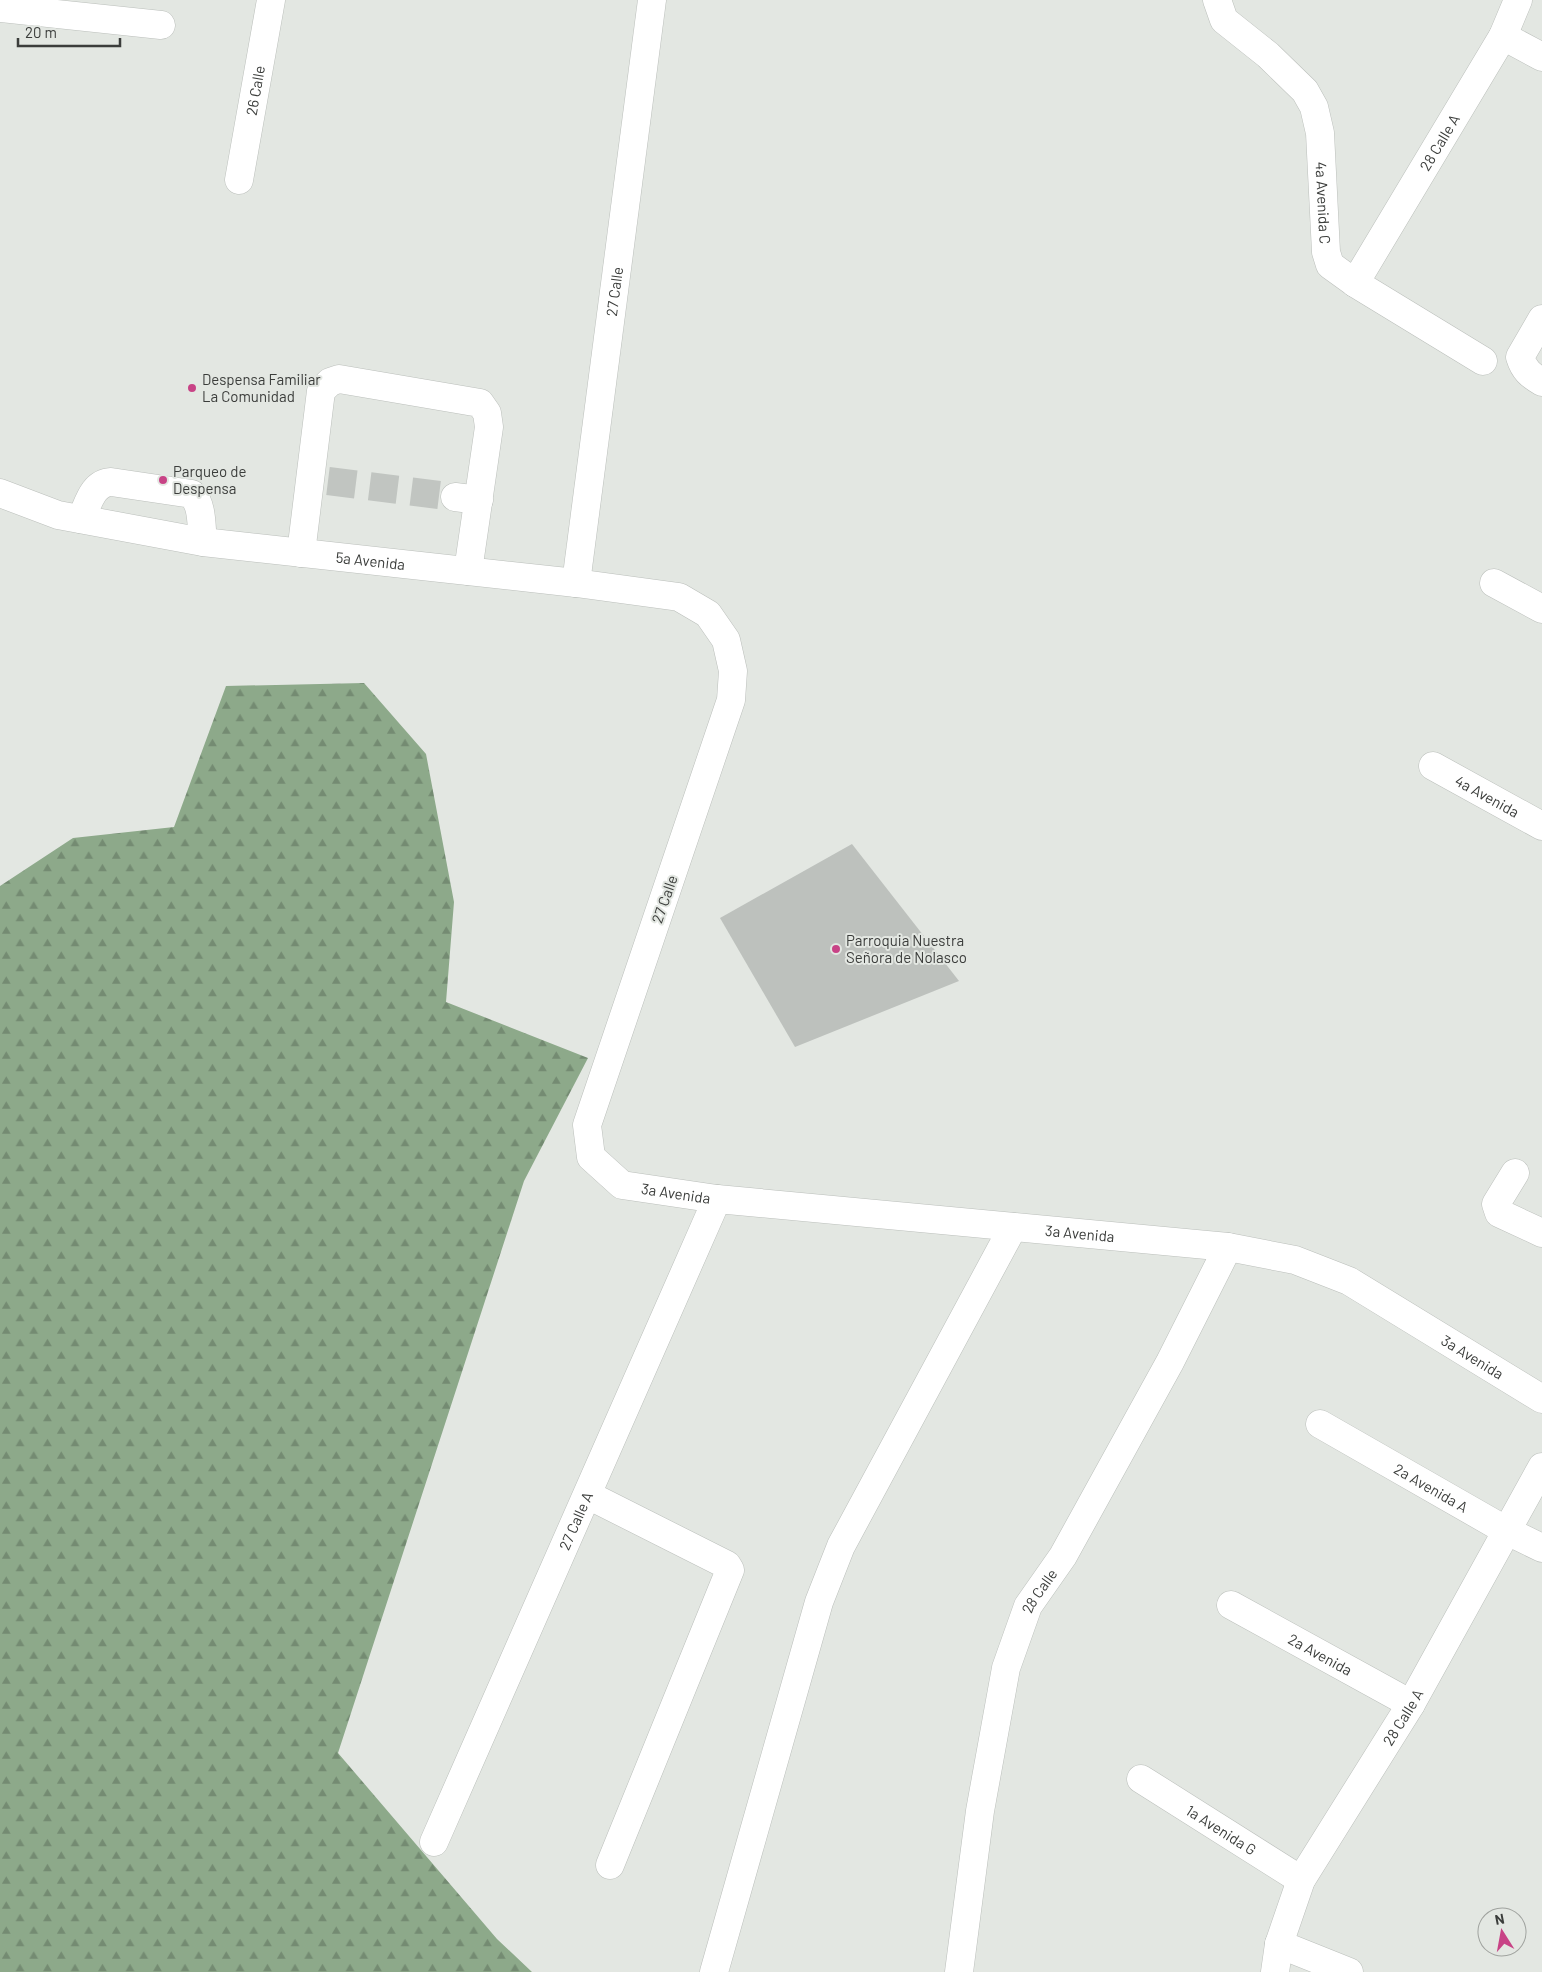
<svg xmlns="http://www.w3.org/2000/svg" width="1542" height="1972" viewBox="0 0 1542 1972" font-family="Barlow,sans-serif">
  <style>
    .forest { fill: url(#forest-firs) }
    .building { fill: #bdc1bd }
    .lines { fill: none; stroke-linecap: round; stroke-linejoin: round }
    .minor-tunnel { stroke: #c1c5c1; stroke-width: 28; stroke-dasharray: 28 14; stroke-linecap: butt }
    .minor-casing { stroke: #bbbfbb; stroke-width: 29 }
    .minor { stroke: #fff; stroke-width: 28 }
    .poi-dot { fill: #c84386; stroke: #e3e7e2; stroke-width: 2 }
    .labels { text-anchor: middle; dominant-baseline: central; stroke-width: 4; stroke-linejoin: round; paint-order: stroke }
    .street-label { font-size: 15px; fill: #3b3d3b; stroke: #e3e7e2 }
    .poi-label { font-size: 15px; fill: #3b3d3b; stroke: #e3e7e2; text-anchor: start }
  </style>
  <defs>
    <pattern id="forest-firs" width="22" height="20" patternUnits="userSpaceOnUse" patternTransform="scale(1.25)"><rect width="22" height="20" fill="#8da98a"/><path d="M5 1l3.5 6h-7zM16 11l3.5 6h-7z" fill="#748b72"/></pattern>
  </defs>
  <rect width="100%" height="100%" fill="#e3e7e2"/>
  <!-- forest -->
  <path class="forest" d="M364,683L426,754L454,902L446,1002L588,1058L524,1181L338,1753L497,1939L532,1972H0V886L73,838L174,827L226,686Z"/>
  <!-- building -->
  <path class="building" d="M852,844L959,981L795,1047L720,918Z"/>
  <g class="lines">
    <!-- minor-tunnel -->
    <path class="minor-tunnel" d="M328,481L455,497"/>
    <!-- minor casing -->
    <g class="minor-casing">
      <g id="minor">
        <path id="s1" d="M1217,0L1224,20L1268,55L1305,91L1314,107L1320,133L1326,252L1330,265L1355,283L1483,361"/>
        <path d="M0,8L161,25"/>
        <path d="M1503,36L1542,57"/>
        <path id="s2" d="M239,180L271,0"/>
        <path id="s3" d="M1355,283L1503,36L1518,0"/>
        <path d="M1542,319L1520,357C1524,370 1530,375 1542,382"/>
        <path id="s4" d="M0,493L58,515L203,542L576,583L679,597L708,614L726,640L733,671L731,700L587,1125L591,1157L622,1185L717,1199L1228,1247L1295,1260L1349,1281L1542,1399"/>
        <path d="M455,497L479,500"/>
        <path d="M81,519C88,505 92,483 111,482L192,494C203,506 201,526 203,542"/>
        <path d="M301,553L321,391L330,382L339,379L480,403L487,413L489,427L468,571"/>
        <path id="s5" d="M576,583L652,0"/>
        <path d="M1494,583L1542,609"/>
        <path id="s6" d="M1433,766L1542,826"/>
        <path d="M1515,1173L1496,1204L1499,1213L1542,1233"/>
        <path id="s7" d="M1320,1424L1507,1531L1542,1548"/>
        <path d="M588,1495L727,1565L730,1570L610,1865"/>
        <path id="s8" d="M1231,1605L1411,1704"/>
        <path id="s9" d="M1141,1779L1301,1880"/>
        <path id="s10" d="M434,1842L717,1199"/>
        <path d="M1279,1944L1349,1972"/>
        <path d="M714,1972L819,1602L841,1546L1013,1227"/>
        <path id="s11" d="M959,1972L980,1811L1006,1668L1028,1606L1063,1556L1170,1362L1228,1247"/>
        <path id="s12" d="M1275,1972L1279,1944L1301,1880L1411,1704L1542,1467"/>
      </g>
    </g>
    <!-- minor -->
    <use href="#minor" class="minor"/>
  </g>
  <!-- markers -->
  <g class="poi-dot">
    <circle cx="192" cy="388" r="5"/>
    <circle cx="163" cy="480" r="5"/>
    <circle cx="836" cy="949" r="5"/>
  </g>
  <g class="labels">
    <!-- street labels -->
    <g class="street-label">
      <text stroke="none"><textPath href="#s2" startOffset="91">26 Calle</textPath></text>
      <text stroke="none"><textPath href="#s3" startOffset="164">28 Calle A</textPath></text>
      <text stroke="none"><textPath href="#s1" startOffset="244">4a Avenida C</textPath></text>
      <text stroke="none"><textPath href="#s5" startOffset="294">27 Calle</textPath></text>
      <text stroke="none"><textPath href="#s4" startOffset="378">5a Avenida</textPath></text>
      <text stroke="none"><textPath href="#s6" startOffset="62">4a Avenida</textPath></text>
      <text transform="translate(664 899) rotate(-71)">27 Calle</text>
      <text stroke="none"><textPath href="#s4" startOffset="1392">3a Avenida</textPath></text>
      <text stroke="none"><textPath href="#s4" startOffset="1798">3a Avenida</textPath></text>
      <text stroke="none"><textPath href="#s4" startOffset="2218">3a Avenida</textPath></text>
      <text stroke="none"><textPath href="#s7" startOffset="128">2a Avenida A</textPath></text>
      <text stroke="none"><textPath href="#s10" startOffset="351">27 Calle A</textPath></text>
      <text stroke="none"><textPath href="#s11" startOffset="392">28 Calle</textPath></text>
      <text stroke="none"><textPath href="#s8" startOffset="102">2a Avenida</textPath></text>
      <text stroke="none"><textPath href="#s12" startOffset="288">28 Calle A</textPath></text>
      <text stroke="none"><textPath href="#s9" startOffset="95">1a Avenida G</textPath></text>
    </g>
    <!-- poi labels -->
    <g class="poi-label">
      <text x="202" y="379">Despensa Familiar<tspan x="202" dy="17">La Comunidad</tspan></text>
      <text x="173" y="471">Parqueo de<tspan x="173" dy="17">Despensa</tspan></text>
      <text x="846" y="940">Parroquia Nuestra<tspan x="846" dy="17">Señora de Nolasco</tspan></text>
    </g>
  </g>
  <!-- north arrow -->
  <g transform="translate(1502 1932) rotate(349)"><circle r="24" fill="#e3e7e2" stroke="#a0a39f"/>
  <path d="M0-4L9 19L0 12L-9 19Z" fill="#c84386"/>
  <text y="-8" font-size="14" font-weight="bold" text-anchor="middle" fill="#3b3d3b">N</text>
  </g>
  <!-- scale -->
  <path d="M18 38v8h102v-8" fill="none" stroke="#3b3d3b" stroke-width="2.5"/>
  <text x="25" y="38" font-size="15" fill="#3b3d3b" stroke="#e3e7e2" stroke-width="4" paint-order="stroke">20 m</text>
</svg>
